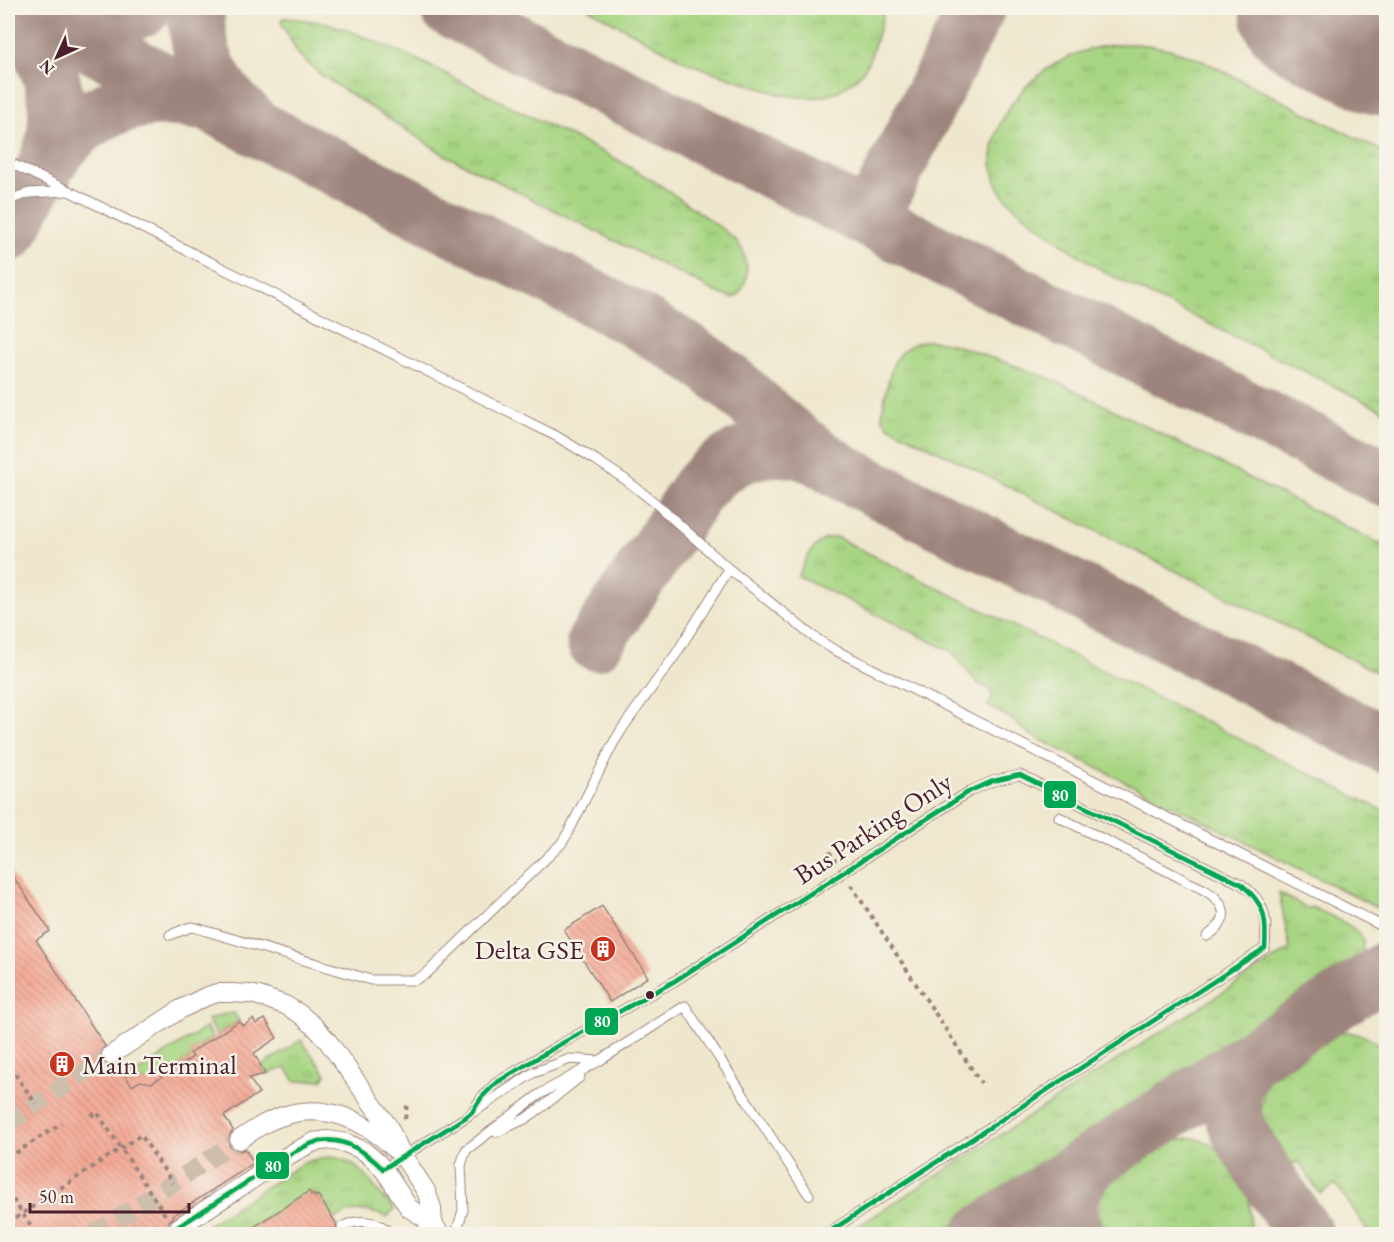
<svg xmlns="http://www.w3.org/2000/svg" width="1394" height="1242" viewBox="0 0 1394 1242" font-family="'EB Garamond',serif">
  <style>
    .grass { fill: url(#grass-tufts); stroke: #787a56; stroke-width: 1.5 }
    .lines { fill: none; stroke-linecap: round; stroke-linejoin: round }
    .taxiway { stroke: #9c837c; stroke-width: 57 }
    .runway { stroke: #9c837c; stroke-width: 142 }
    .building { fill: url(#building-back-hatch) }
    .street-tunnel { stroke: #cebfad; stroke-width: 18; stroke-dasharray: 18 9; stroke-linecap: butt }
    .lane-casing { stroke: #9c837c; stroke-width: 11 }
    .street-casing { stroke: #9c837c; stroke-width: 20 }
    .path { stroke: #9c837c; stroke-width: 4; stroke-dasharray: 4.5 4.5; stroke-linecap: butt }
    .lane { stroke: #fff; stroke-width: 9 }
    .street { stroke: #fff; stroke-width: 18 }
    .bus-1-casing { stroke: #f7f3e8; stroke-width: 9 }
    .bus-1 { stroke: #00a651; stroke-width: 4.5 }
    .bus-dot { fill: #4a1f2b; stroke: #f7f3e8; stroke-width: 2 }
    .labels { text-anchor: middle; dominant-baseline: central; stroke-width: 5; stroke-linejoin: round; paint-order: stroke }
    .street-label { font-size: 27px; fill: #4a1f2b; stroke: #f7f3e8 }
    .poi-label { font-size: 27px; fill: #4a1f2b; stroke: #f7f3e8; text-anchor: end }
    .line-badge { stroke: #f7f3e8; stroke-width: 2 }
    .badge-label { font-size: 16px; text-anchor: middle; font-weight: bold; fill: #fff }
  </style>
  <defs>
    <pattern id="grass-tufts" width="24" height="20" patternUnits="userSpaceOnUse" patternTransform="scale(1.5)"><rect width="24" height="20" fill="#a7d582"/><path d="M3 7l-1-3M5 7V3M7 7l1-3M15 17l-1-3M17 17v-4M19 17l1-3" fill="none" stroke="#91b670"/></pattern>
    <pattern id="building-back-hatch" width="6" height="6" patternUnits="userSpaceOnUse" patternTransform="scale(1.5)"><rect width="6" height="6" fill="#f49f8a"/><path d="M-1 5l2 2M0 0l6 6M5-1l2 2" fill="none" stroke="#c88171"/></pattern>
  </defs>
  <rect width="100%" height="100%" fill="#f7f3e8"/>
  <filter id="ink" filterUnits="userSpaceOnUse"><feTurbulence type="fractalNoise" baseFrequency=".0167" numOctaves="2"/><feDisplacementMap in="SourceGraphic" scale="12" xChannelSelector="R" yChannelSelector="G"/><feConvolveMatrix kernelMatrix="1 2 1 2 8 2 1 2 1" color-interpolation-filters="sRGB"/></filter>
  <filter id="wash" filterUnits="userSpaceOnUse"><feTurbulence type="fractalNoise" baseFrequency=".008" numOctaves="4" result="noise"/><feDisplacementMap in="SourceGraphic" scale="24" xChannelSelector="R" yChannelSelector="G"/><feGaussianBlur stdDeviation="1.35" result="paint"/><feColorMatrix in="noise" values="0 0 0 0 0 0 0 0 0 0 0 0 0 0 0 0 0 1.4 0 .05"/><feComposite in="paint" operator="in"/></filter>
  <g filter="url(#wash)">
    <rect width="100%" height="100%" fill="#efe7cd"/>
    <!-- grass -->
    <path class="grass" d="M587,8H885L876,40L870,58L863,72L852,82L838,91L824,96L810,98L781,95L690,64Z
      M285,18L323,22L345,29L412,57L616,159L660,185L725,231L737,242L743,251L747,268L746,279L742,289L738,295L733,298L720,294L445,155L322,76L298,54L281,22L282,19Z
      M1131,44C1158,45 1178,50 1203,61L1386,153V412C1327,383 1267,353 1207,323C1173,306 1138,291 1105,272C1084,260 1065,245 1045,231C1030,219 1012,208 1001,191C983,163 995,127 1013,102C1041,64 1084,44 1131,44Z
      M923,341C944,339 967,349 986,356C1011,364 1036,372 1060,383L1386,547V677L888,426L882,417C882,407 885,397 887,388C892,363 896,348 923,341Z
      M836,537L1386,812V912L1031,735L1007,716L989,707L988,705L992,698L990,689L978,684L951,651L798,576C806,560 814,537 836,537Z
      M1279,893L1309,909L1312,907C1325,914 1359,926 1363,940C1364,946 1361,953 1361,958L1324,984L939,1234H846L1290,949Z
      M234,1013L239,1021L217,1035L207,1020L221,1015Z
      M206,1027L213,1038L191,1052L193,1057L146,1087L147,1082L140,1081L132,1086L127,1079Z
      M1349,1032L1370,1038L1386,1050V1100L1384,1102L1386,1106V1234H1370L1336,1184L1320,1194L1298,1161L1290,1166L1263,1124L1261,1106L1264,1089L1270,1078L1275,1073L1324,1038L1339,1033Z
      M301,1040L326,1074L322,1080L295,1081L286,1068L265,1074L262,1066Z
      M1193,1138L1207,1142L1220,1151L1249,1193L1251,1234H1104C1099,1223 1097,1205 1103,1193C1109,1179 1155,1148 1170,1142C1177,1139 1185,1138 1193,1138Z
      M329,1157C357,1159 369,1178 384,1200L386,1198L394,1209L387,1217C364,1208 352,1209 331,1221L332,1217L318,1195L315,1197L313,1194L311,1195L309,1192L251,1228V1234L248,1230L242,1234H200L203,1228L303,1163L313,1160Z"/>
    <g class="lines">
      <!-- taxiway -->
      <path class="taxiway" d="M14,8L37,17L630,317C663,336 697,355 726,379C744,393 760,410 778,425C798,442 821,459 844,473L1386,745
        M196,8C196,54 213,90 248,119
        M448,8L1386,479
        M8,11C44,42 64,93 54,141C51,152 47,162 44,172
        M44,19C83,25 107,25 143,8
        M870,219L977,8
        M8,234C25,203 42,166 66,140C100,103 151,91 198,102
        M595,642L699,488C705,481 712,474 719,469C749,445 792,442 824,461
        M1251,1059C1213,1101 1239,1133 1264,1172C1278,1193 1292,1214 1305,1234
        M981,1234L1386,970
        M1074,1234C1063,1209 1070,1185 1088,1165"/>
      <!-- runway -->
      <path class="runway" d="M1311,8L1386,45"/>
    </g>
    <g id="blocks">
      <!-- building -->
      <path class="building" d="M8,869L50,931L36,940L105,1046L101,1050L100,1055L101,1061L106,1065L112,1066L117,1064L132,1086L140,1081L152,1083L193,1057L190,1053L239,1021L243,1026L253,1019L256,1024L265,1019L277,1038L254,1053L265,1074L249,1078L259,1093L224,1116L233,1130L229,1136L228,1141L229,1146L235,1150L240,1151L245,1149L254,1163L172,1216L173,1218L169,1221L168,1227L171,1234H164L157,1225L143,1234H8Z
        M602,906L648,977L610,1002L564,930Z
        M309,1191L311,1195L313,1194L315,1197L318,1195L336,1223V1230L344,1234H243Z"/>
    </g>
  </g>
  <g filter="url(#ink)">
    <use href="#blocks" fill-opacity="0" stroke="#9c837c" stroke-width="1.5"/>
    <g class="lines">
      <!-- street-tunnel -->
      <path class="street-tunnel" d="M8,1123L111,1055
        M94,1234L239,1140
        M167,1234L179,1227"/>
      <!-- lane casing -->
      <g class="lane-casing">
        <path id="lane" d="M8,162L69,191L556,436L596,460L626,480L654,502L729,569L811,635L831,648L1386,928
          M8,200L29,193L67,191
          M1059,817C1102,839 1145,859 1188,882C1198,887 1212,892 1219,902C1230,917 1219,928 1207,936
          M170,935L188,928L193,927L371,980H415L426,974L561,844L568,833L614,742L624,726L676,654L729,569
          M472,1112L482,1097L496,1083L559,1045L673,982L970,791L993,781L1020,775L1241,884C1267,903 1267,917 1265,948L826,1234
          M497,1132L525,1119L546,1104L580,1077
          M383,1169L466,1117L533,1073L570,1059L599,1061
          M342,1227C358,1218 379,1220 391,1234
          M415,1234L433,1223
          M456,1234L463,1210L461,1165L466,1150L540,1094L599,1061L685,1006L809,1195"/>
      </g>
      <!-- street casing -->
      <g class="street-casing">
        <path id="street" d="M111,1055L181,1009L205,997L217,993H232L249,994L259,996L285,1005L300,1014L314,1026L327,1040L388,1126L403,1156L426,1191L432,1208L433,1223L440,1234
          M239,1140C252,1131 265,1122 280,1117C324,1101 365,1120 396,1150
          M179,1227L294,1152L314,1142L328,1140L346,1143L364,1151L377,1162L387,1174L409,1208L433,1223"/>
      </g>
      <!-- path -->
      <path class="path" d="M829,852L836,861
        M851,885L981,1083
        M15,1074L36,1104
        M91,1116L97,1112L166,1216
        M405,1119L407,1105
        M8,1158L62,1123
        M8,1192L36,1234
        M8,1223L141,1135L173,1183"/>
      <!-- lane -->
      <use href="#lane" class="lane"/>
      <!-- street -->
      <use href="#street" class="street"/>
      <!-- bus-1 casing -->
      <g class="bus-1-casing">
        <path id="bus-1" d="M383,1169L466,1117L472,1112L482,1097L496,1083L559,1045L673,982L970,791L993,781L1020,775L1241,884C1265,904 1267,918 1265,948L826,1234
          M167,1234L294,1152C301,1149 308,1144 316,1142C342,1135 365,1151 383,1169"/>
      </g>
      <!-- bus-1 -->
      <use href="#bus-1" class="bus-1"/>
    </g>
  </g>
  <!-- icons -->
  <defs>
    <g id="building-disc" transform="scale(1.35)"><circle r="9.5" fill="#c8321e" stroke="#f7f3e8"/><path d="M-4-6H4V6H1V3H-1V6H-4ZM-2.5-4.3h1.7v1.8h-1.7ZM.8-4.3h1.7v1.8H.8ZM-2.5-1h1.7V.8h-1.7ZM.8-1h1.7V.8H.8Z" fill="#fff"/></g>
  </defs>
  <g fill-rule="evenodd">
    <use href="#building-disc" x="603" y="949"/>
    <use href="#building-disc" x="62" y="1064"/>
  </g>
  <!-- markers -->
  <circle class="bus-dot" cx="650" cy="995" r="5"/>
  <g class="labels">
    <!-- street labels -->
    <g class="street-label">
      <text transform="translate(873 828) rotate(-33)">Bus Parking Only</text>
    </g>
    <!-- poi labels -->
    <g class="poi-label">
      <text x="584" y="949">Delta GSE</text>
      <text x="82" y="1064" text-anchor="start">Main Terminal</text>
    </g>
  </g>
  <g class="line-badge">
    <rect x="1043" y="780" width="34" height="29" rx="6" fill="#00a651"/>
    <rect x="584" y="1007" width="35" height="29" rx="6" fill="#00a651"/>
    <rect x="255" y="1151" width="35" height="29" rx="6" fill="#00a651"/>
  </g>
  <g class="badge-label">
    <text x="1060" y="801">80</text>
    <text x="602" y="1027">80</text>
    <text x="273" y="1172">80</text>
  </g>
  <!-- margin -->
  <rect width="1394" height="1242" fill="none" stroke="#f7f3e8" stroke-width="30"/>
  <!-- north arrow -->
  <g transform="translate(57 57) rotate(225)" stroke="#f7f3e8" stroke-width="4.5" paint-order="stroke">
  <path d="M0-4.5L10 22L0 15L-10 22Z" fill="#4a1f2b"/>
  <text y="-9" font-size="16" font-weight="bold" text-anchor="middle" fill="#4a1f2b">N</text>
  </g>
  <!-- scale -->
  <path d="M30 1203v9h159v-9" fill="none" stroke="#4a1f2b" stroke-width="3"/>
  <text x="39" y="1203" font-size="18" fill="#4a1f2b" stroke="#f7f3e8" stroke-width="4.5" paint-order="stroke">50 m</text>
</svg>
